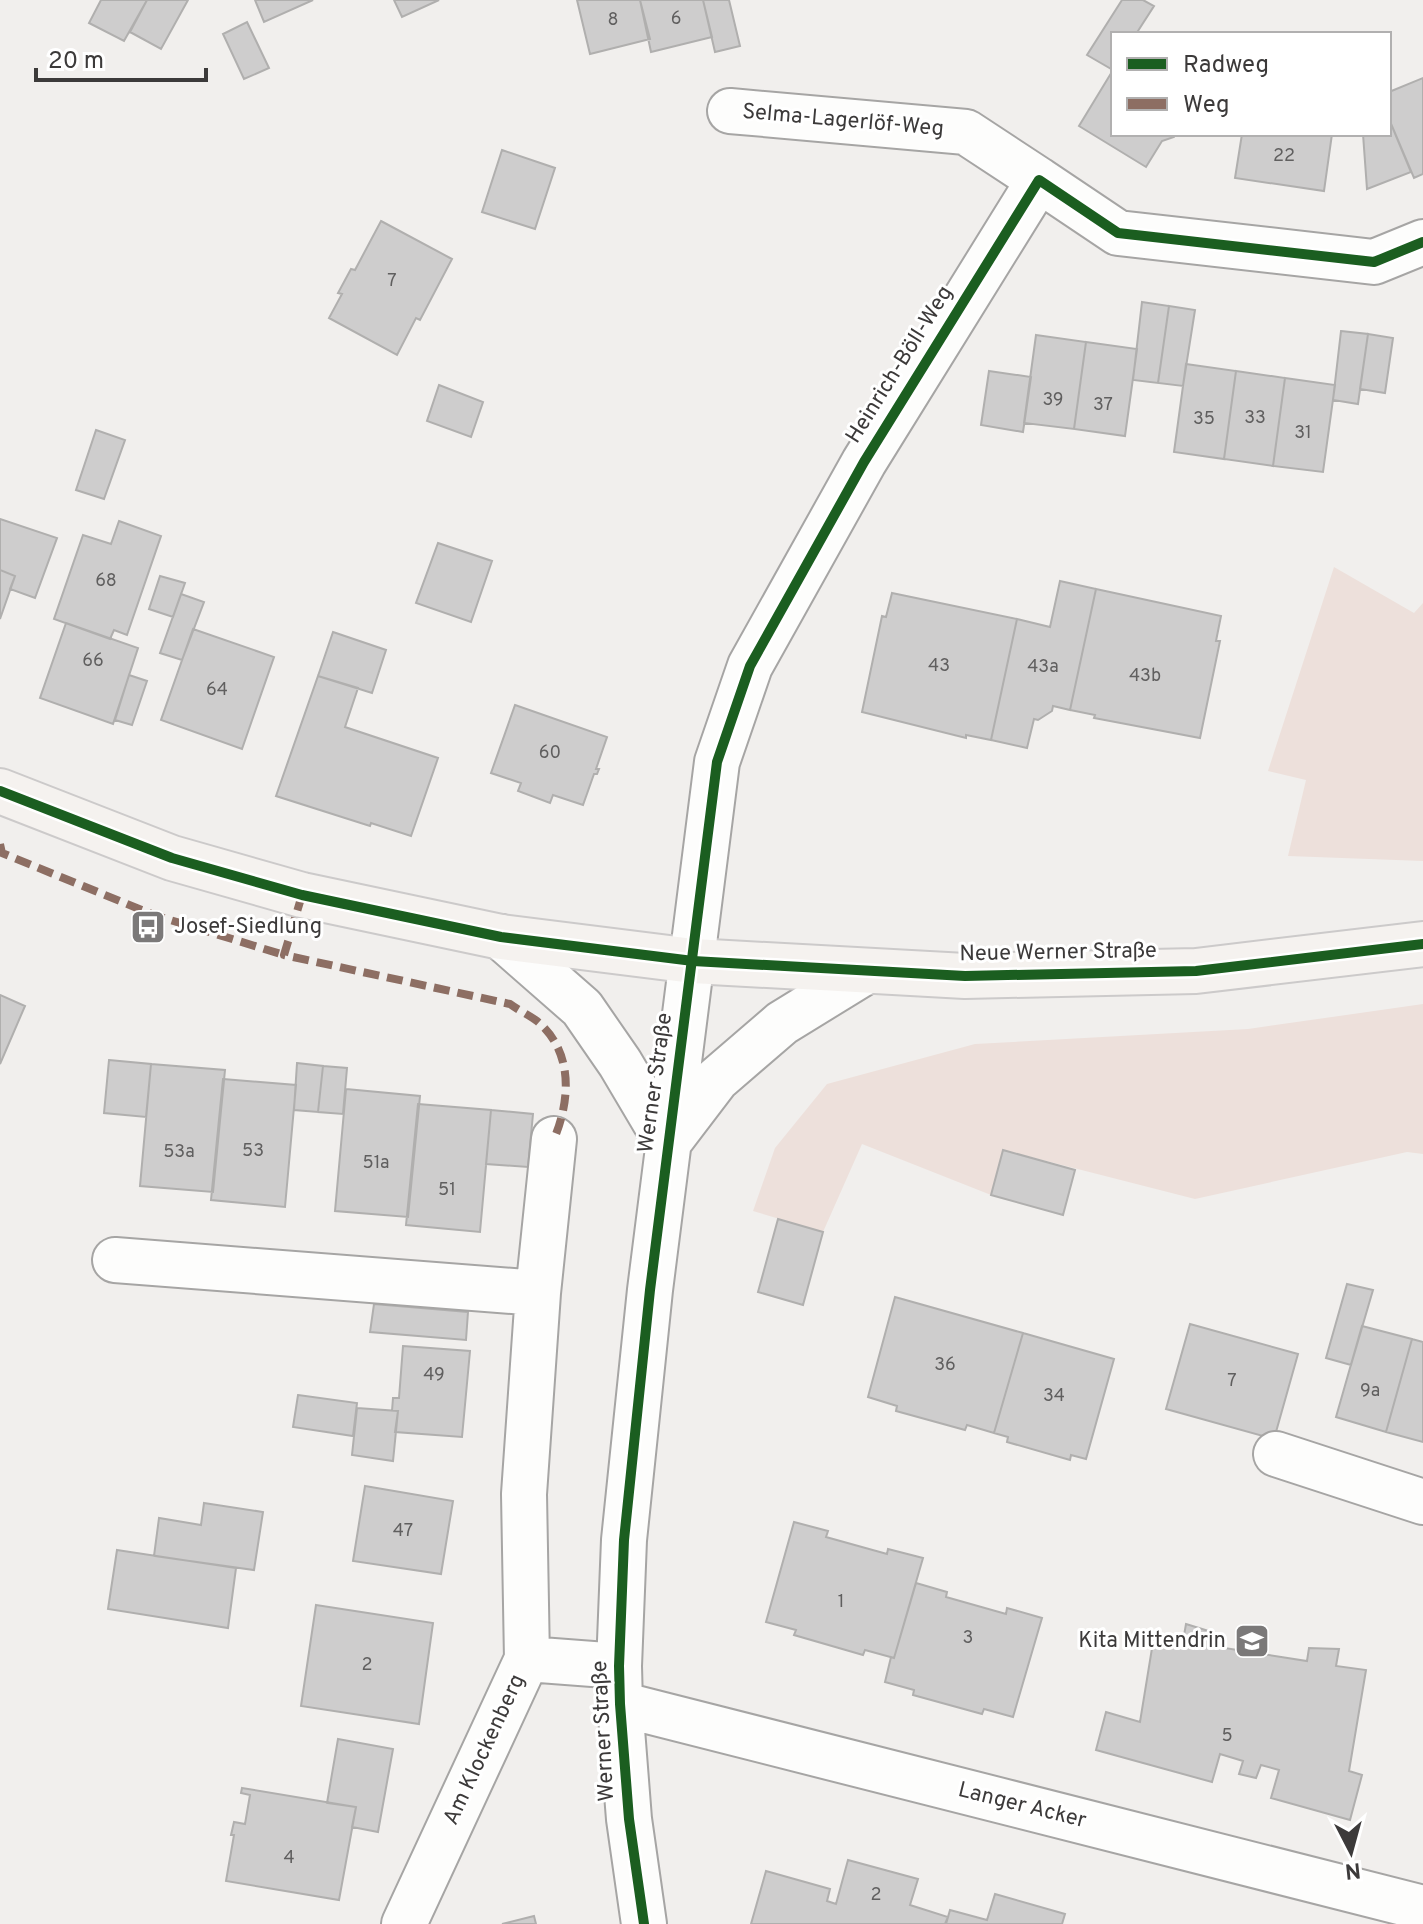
<svg xmlns="http://www.w3.org/2000/svg" width="1423" height="1924" viewBox="0 0 1423 1924" font-family="Overpass,sans-serif">
  <style>
    .green { fill: #ede0db }
    .building { fill: #cecdcd; stroke: #b0afae; stroke-width: 2 }
    .lines { fill: none; stroke-linecap: round; stroke-linejoin: round }
    .minor-casing { stroke: #a6a5a4; stroke-width: 48 }
    .major-casing { stroke: #cccaca; stroke-width: 48 }
    .minor { stroke: #fdfdfc; stroke-width: 44 }
    .major { stroke: #f5f2ef; stroke-width: 44 }
    .quiet { stroke: #8d6e63; stroke-width: 8; stroke-dasharray: 16 8; stroke-linecap: butt }
    .cycleway-casing { stroke: #fff; stroke-width: 15 }
    .cycleway { stroke: #1b5e20; stroke-width: 10 }
    .labels { text-anchor: middle; dominant-baseline: central; stroke-width: 6; stroke-linejoin: round; paint-order: stroke }
    .number-label { font-size: 18px; fill: #605f5f }
    .street-label { font-size: 22px; fill: #3c3a3a; stroke: #fff }
    .poi-label { font-size: 22px; fill: #3c3a3a; stroke: #fff; text-anchor: start }
  </style>
  <rect width="100%" height="100%" fill="#f1efed"/>
  <!-- green -->
  <path class="green" d="M1334,567L1414,613L1423,603V861L1288,856L1306,780L1268,771Z
    M1423,1004V1154L1407,1152L1195,1199L1003,1150L991,1195L862,1144L823,1232L753,1211L775,1148L827,1084L975,1044L1248,1029Z"/>
  <!-- building -->
  <path class="building" d="M101,0H147L124,41L89,23Z
    M147,0H188L161,49L130,32Z
    M255,0H313L264,22Z
    M394,0H439L402,17Z
    M577,0H640L650,39L590,54Z
    M640,0H703L712,37L651,52Z
    M703,0H729L740,46L715,52Z
    M1122,0H1143L1154,6L1136,34H1113V70L1087,55Z
    M247,22L269,68L244,79L223,34Z
    M1113,70V134H1176L1174,137L1162,141L1146,167L1079,126Z
    M1423,78V174L1414,178L1389,119V92Z
    M1389,119L1411,172L1367,189L1363,134H1389Z
    M1242,134H1332L1324,191L1235,178Z
    M502,150L555,168L535,229L482,212Z
    M381,221L452,259L420,320L416,318L397,355L329,318L342,294L338,293L351,269L355,270Z
    M1142,302L1169,306L1158,383L1133,380Z
    M1169,306L1195,310L1183,386L1158,383Z
    M1341,331L1368,334L1358,404L1333,400Z
    M1368,334L1393,338L1385,393L1360,389Z
    M1036,335L1086,342L1074,429L1024,423Z
    M1086,342L1137,349L1125,436L1074,429Z
    M1186,364L1236,371L1224,459L1174,452Z
    M989,371L1031,377L1023,432L981,425Z
    M1236,371L1285,378L1273,466L1224,459Z
    M1285,378L1335,385L1323,472L1273,466Z
    M439,385L483,402L471,437L427,421Z
    M96,430L125,440L104,499L76,490Z
    M0,519L57,538L35,598L10,589L15,576L0,570Z
    M119,521L161,536L127,635L114,630L110,639L54,619L83,535L111,544Z
    M438,543L492,561L471,622L416,603Z
    M0,570L15,576L0,619Z
    M160,576L185,583L173,617L149,609Z
    M1060,581L1096,589L1070,710L1053,706L1052,711L1038,720L1034,719L1027,748L991,740L1017,619L1050,627Z
    M1096,589L1221,616L1216,641H1220L1200,738L1094,718L1095,715L1070,710Z
    M892,593L1017,619L991,740L966,735V738L862,712L882,616L886,617Z
    M181,594L204,602L182,660L160,653Z
    M66,623L138,648L113,724L40,698Z
    M193,629L274,657L242,749L161,720Z
    M333,632L386,650L372,693L318,676Z
    M129,675L147,681L132,725L115,720Z
    M318,676L358,688L345,727L438,758L411,836L371,823L370,826L276,796Z
    M515,705L607,737L596,769H599L597,774H594L583,805L553,795L550,803L518,791L521,783L491,773Z
    M0,995L25,1006L0,1064Z
    M109,1060L151,1064L146,1117L104,1113Z
    M297,1063L323,1066L318,1112L294,1110Z
    M151,1064L225,1070L213,1192L140,1186Z
    M323,1066L347,1068L343,1114L318,1112Z
    M223,1079L296,1085L285,1207L211,1200Z
    M346,1089L420,1096L408,1217L335,1211Z
    M418,1104L491,1110L480,1232L406,1225Z
    M491,1110L533,1114L528,1167L486,1164Z
    M1003,1150L1075,1170L1063,1215L991,1195Z
    M778,1219L823,1232L803,1305L758,1292Z
    M1347,1284L1373,1290L1351,1365L1326,1358Z
    M895,1297L1023,1333L994,1433L967,1425L965,1430L896,1411L897,1406L868,1397Z
    M374,1304L468,1312L466,1340L370,1332Z
    M1190,1324L1298,1354L1274,1439L1166,1409Z
    M1362,1326L1412,1339L1386,1432L1336,1417Z
    M1023,1333L1114,1359L1086,1459L1071,1455L1070,1460L1007,1442L1008,1437L994,1433Z
    M1412,1339L1423,1342V1442L1386,1432Z
    M403,1346L470,1351L462,1437L395,1432L398,1411H392L393,1398H399Z
    M298,1395L357,1403L353,1436L293,1427Z
    M357,1408L398,1411L393,1461L352,1455Z
    M365,1486L453,1501L441,1574L353,1561Z
    M204,1503L263,1512L254,1570L154,1556L159,1518L201,1525Z
    M794,1522L828,1531L826,1537L887,1554L888,1549L923,1558L894,1658L865,1650L863,1655L794,1635L796,1630L766,1622Z
    M117,1550L236,1568L228,1628L108,1609Z
    M916,1583L947,1592L946,1597L1006,1614L1007,1608L1042,1618L1013,1717L984,1709L982,1714L913,1695L914,1690L885,1682L891,1657L894,1658Z
    M316,1605L433,1623L419,1724L301,1706Z
    M1186,1624L1215,1633L1212,1646L1307,1661L1309,1648L1339,1649L1336,1666L1366,1670L1349,1771L1362,1775L1350,1820L1271,1798L1279,1770L1261,1765L1256,1778L1239,1774L1243,1761L1220,1754L1212,1782L1096,1750L1106,1712L1140,1722L1154,1636L1183,1641Z
    M338,1739L393,1749L378,1832L352,1827L356,1807L327,1803Z
    M242,1788L356,1807L339,1900L226,1881L234,1835H231L234,1822L245,1824L250,1795L241,1793Z
    M848,1860L918,1879L910,1905L948,1917L945,1924H751L766,1871L830,1889L827,1901L836,1904Z
    M995,1894L1065,1914L1062,1924H946L950,1910L987,1920Z
    M534,1916L536,1924H502Z"/>
  <g class="lines">
    <!-- minor casing -->
    <g class="minor-casing">
      <path id="minor" d="M730,111L966,132L1039,180
        M501,937L582,1008L620,1063L668,1144
        M669,1142L717,1079L782,1023L865,972
        M115,1260L538,1293
        M1276,1454L1423,1502
        M527,1659L524,1494L538,1293L554,1139
        M620,1704L1423,1908
        M404,1924L527,1659L619,1666
        M644,1924L629,1819L620,1704L619,1666L624,1540L650,1290L717,762L750,666L864,462L1039,180L1118,233L1374,262L1423,242"/>
    </g>
    <!-- major casing -->
    <g class="major-casing">
      <path id="major" d="M0,791L172,858L302,895L501,937L693,961L965,976L1196,971L1423,944"/>
    </g>
    <!-- minor -->
    <use href="#minor" class="minor"/>
    <!-- major -->
    <use href="#major" class="major"/>
    <!-- quiet -->
    <path class="quiet" d="M0,844L2,853L154,915L284,955
      M302,895L284,955L510,1004C518,1010 529,1015 537,1021C573,1051 571,1099 554,1139"/>
    <!-- cycleway casing -->
    <g class="cycleway-casing">
      <path id="cycleway" d="M0,791L172,858L302,895L501,937L693,961L965,976L1196,971L1423,944
        M644,1924L629,1819L620,1704L619,1666L624,1540L650,1290L717,762L750,666L864,462L1039,180L1118,233L1374,262L1423,242"/>
    </g>
    <!-- cycleway -->
    <use href="#cycleway" class="cycleway"/>
  </g>
  <!-- icons -->
  <defs>
    <g id="bus-square" transform="scale(1.8)"><rect x="-9" y="-9" width="18" height="18" rx="4" fill="#7b7979" stroke="#fff"/><path d="M-5-6H5V4H4V6H2V4H-2V6H-4V4H-5ZM-3.5-4V0h7V-4ZM-3.5 1.2v1.5H-2V1.2ZM2 1.2v1.5H3.5V1.2Z" fill="#fff"/></g>
    <g id="school-square" transform="scale(1.8)"><rect x="-9" y="-9" width="18" height="18" rx="4" fill="#7b7979" stroke="#fff"/><path d="M0-5L7-2L0 1L-7-2ZM-4 1L0 2.5L4 1V4Q0 6-4 4Z" fill="#fff"/></g>
  </defs>
  <g fill-rule="evenodd">
    <use href="#bus-square" x="148" y="927"/>
    <use href="#school-square" x="1252" y="1641"/>
  </g>
  <g class="labels">
    <!-- number labels -->
    <g class="number-label">
      <text x="676" y="19">6</text>
      <text x="613" y="20">8</text>
      <text x="1284" y="156">22</text>
      <text x="392" y="281">7</text>
      <text x="1053" y="400">39</text>
      <text x="1103" y="405">37</text>
      <text x="1255" y="418">33</text>
      <text x="1204" y="419">35</text>
      <text x="1303" y="433">31</text>
      <text x="106" y="581">68</text>
      <text x="93" y="661">66</text>
      <text x="939" y="666">43</text>
      <text x="1043" y="667">43a</text>
      <text x="1145" y="676">43b</text>
      <text x="217" y="690">64</text>
      <text x="550" y="753">60</text>
      <text x="253" y="1151">53</text>
      <text x="179" y="1152">53a</text>
      <text x="376" y="1163">51a</text>
      <text x="447" y="1190">51</text>
      <text x="945" y="1365">36</text>
      <text x="434" y="1375">49</text>
      <text x="1232" y="1381">7</text>
      <text x="1370" y="1391">9a</text>
      <text x="1054" y="1396">34</text>
      <text x="403" y="1531">47</text>
      <text x="841" y="1602">1</text>
      <text x="968" y="1638">3</text>
      <text x="367" y="1665">2</text>
      <text x="1227" y="1736">5</text>
      <text x="289" y="1858">4</text>
      <text x="876" y="1895">2</text>
    </g>
    <!-- street labels -->
    <g class="street-label">
      <text transform="translate(843 121) rotate(5)">Selma-Lagerlöf-Weg</text>
      <text transform="translate(900 365) rotate(-58)">Heinrich-Böll-Weg</text>
      <text transform="translate(1058 953) rotate(-1)">Neue Werner Straße</text>
      <text transform="translate(656 1083) rotate(-82)">Werner Straße</text>
      <text transform="translate(604 1731) rotate(-93)">Werner Straße</text>
      <text transform="translate(485 1750) rotate(-65)">Am Klockenberg</text>
      <text transform="translate(1022 1806) rotate(14)">Langer Acker</text>
    </g>
    <!-- poi labels -->
    <g class="poi-label">
      <text x="174" y="927">Josef-Siedlung</text>
      <text x="1226" y="1641" text-anchor="end">Kita Mittendrin</text>
    </g>
  </g>
  <!-- legend -->
  <rect x="1111" y="32" width="280" height="104" fill="#ffffff" stroke="#b1b0b0" stroke-width="2"/>
  <rect x="1127" y="58" width="40" height="12" fill="#1b5e20" stroke="#b1b0b0" stroke-width="2"/>
  <text x="1183" y="72" font-size="24" fill="#3c3a3a">Radweg</text>
  <rect x="1127" y="98" width="40" height="12" fill="#8d6e63" stroke="#b1b0b0" stroke-width="2"/>
  <text x="1183" y="112" font-size="24" fill="#3c3a3a">Weg</text>
  <!-- north arrow -->
  <g transform="translate(1351 1852) rotate(174)" stroke="#ffffff" stroke-width="6" paint-order="stroke">
  <path d="M0-6L14 30L0 20L-14 30Z" fill="#3c3a3a"/>
  <text y="-12" font-size="22" font-weight="bold" text-anchor="middle" fill="#3c3a3a">N</text>
  </g>
  <!-- scale -->
  <path d="M36 68v12h170v-12" fill="none" stroke="#3c3a3a" stroke-width="4"/>
  <text x="48" y="68" font-size="24" fill="#3c3a3a" stroke="#ffffff" stroke-width="6" paint-order="stroke">20 m</text>
</svg>
